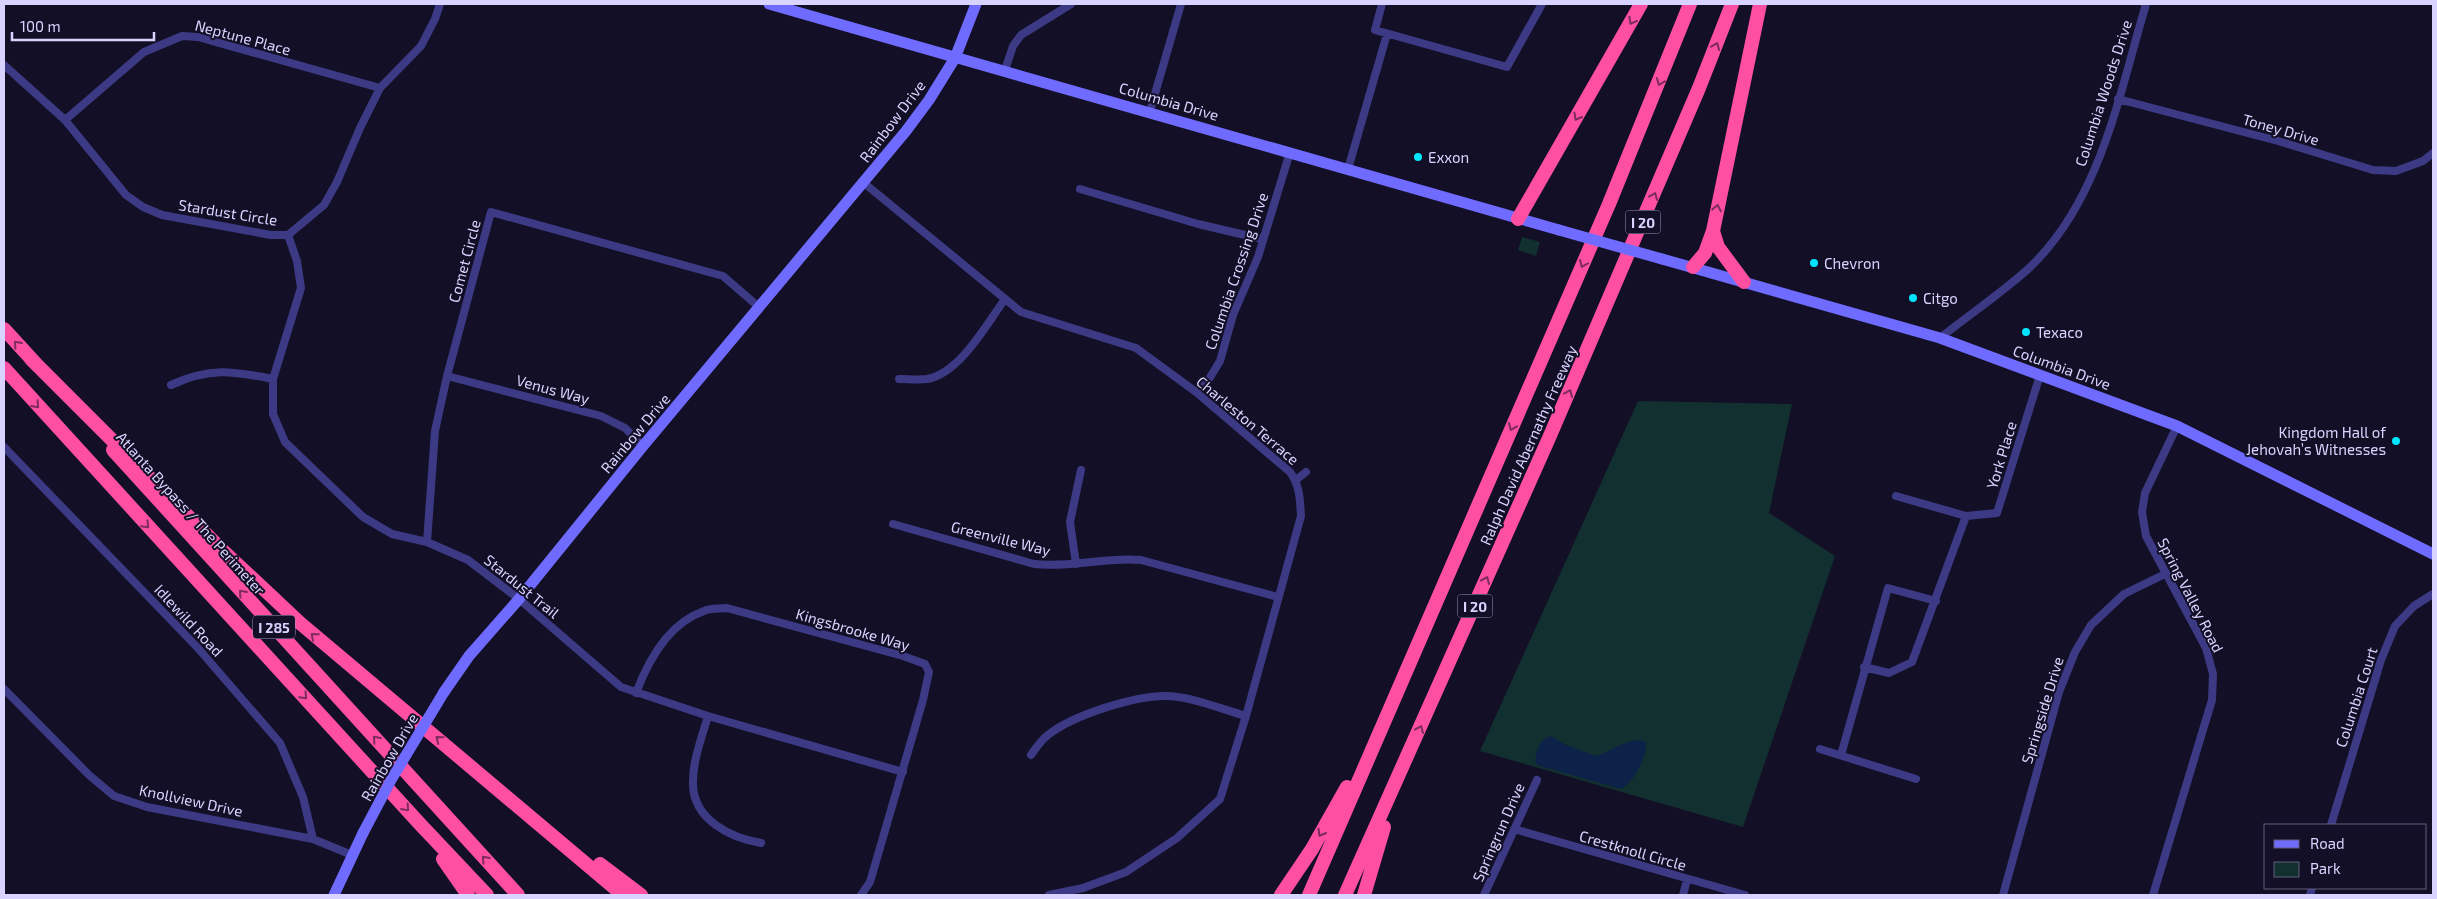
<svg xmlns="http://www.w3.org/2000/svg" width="2437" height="899" viewBox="0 0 2437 899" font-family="'Exo 2',sans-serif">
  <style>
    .green { fill: #12302f }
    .water { fill: #0c2248 }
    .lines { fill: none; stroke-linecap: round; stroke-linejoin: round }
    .street { stroke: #3d3a85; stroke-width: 8 }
    .secondary { stroke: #6f6bff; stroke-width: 11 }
    .highway { stroke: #ff4fa3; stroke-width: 14 }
    .secondary-bridge { stroke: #6f6bff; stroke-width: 11 }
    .oneway { stroke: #7d2c5e }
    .poi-dot { fill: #00e5ff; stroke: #130f26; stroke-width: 2 }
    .labels { text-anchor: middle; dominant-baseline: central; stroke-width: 4; stroke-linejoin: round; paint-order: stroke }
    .shield { fill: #130f26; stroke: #9e99be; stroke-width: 1 }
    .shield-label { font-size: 14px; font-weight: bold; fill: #d9d4ff }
    .street-label { font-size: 15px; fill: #d9d4ff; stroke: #130f26 }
    .poi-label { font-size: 15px; fill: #d9d4ff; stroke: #130f26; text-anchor: start }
  </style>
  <rect width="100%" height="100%" fill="#130f26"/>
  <!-- green -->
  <path class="green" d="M1522,237L1540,242L1536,256L1518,250Z
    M1638,401L1792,404L1769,513L1835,556L1743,827L1480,751Z"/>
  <!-- water -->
  <path class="water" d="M1551,736L1566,745L1596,756C1611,752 1631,735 1646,742C1647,757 1634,782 1621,789L1537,765L1535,761C1537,750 1539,739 1551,736Z"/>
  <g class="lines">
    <!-- street -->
    <path class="street" d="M1382,4L1375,30L1507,67L1542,4
      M4,65L65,120L126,195L143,207L162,215L271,235H288L324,205L337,182L360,128L380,88L421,46L435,19L440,4
      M1005,70L1013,46L1021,35L1071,4
      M2118,99L2278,141L2373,170L2396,171L2423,161L2433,153
      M1150,111L1181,4
      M65,120L144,52L182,36L198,37L380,88
      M1348,169L1387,34
      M864,183L1021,312L1136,348L1196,392L1290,472C1300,486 1300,499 1301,516L1246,716L1220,799L1177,838L1126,872L1083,888L1049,895
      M1080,189L1198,224L1262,239
      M288,235L297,261L301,288L273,379V414L285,442L363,517L392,534L427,542L468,560L519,599L621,687L708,716L903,772
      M1940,338C1969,315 2000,294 2027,270C2100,203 2119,95 2146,4
      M447,376L601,416L625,428L643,446
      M899,379C908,379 918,380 927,379C960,373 986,325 1005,299
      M171,385C210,367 232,371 273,379
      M1196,392L1209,379L1220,361L1233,315L1258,257L1290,152
      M4,447L197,647L280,743L303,797L313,839
      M1296,480L1306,472
      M1896,496L1966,516L1997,513L2040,375
      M893,524L1034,564C1070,568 1105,557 1141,560L1278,597
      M427,542L435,431L447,376L491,212L723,276L760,308
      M1076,564L1070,522L1081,470
      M1864,667L1889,673L1912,662L1966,516
      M4,689L89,775L114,796L147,807L313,839L352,855
      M636,693C648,661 669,623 704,611C710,608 720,609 727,608L903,656L925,664L929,672L923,700L870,882L861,895
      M708,716C702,737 692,762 693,785C694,820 731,838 761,843
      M1820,749L1916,779
      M1031,755C1036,748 1041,740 1048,735C1073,715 1136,695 1168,696C1193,697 1221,709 1246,716
      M1841,755L1888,588L1936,601
      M2331,825L2381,660L2395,626L2414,606L2433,594
      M1514,829L1745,895
      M1484,895L1537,780
      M1683,895L1687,880
      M2003,895L2059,692L2075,652L2091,625L2124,594L2165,574
      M2153,895L2212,700L2213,674L2206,648L2146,536L2142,512L2145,493L2177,426
      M2310,895L2312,888"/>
    <!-- secondary -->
    <path class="secondary" d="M769,4L1559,230
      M1662,259L1940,338L2177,426L2433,554
      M444,692L469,656L519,599L643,446L906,131L929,100L955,58L976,4
      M334,895L363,833"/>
    <!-- highway -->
    <path class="highway" d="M1518,219L1641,4
      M1693,267L1705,253L1713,231
      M1744,282L1718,247L1713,231L1760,4
      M4,329L37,365
      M31,359L221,549L300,623L623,895
      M4,368L419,823L487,895
      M113,450L518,895
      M443,859L468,895
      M600,864L641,895
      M1281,895L1312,849L1347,787
      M1309,895L1609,204L1690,4
      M1345,895L1549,438L1699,88L1732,4
      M1364,895L1384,827"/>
    <!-- secondary-bridge -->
    <path class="secondary-bridge" d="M1559,230L1662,259
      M363,833L391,780L444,692"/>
  </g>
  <!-- one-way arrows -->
  <defs><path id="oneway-chevron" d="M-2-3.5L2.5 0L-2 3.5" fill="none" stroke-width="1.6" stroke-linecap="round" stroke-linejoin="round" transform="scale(1.25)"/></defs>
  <g class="oneway">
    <use href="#oneway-chevron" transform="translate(1632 21) rotate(119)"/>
    <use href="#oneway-chevron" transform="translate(1716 46) rotate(-68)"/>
    <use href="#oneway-chevron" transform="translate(1660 82) rotate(113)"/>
    <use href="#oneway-chevron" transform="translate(1577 117) rotate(120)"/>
    <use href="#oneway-chevron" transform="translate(1654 196) rotate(-67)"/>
    <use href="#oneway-chevron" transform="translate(1717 208) rotate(-79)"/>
    <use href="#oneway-chevron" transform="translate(1583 264) rotate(113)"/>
    <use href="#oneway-chevron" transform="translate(17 344) rotate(-132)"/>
    <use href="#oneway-chevron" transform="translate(1569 393) rotate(-67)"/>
    <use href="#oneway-chevron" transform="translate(36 405) rotate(48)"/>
    <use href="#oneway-chevron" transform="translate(1512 427) rotate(113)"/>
    <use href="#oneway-chevron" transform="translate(146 525) rotate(47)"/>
    <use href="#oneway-chevron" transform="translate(1486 580) rotate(-66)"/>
    <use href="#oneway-chevron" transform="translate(242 593) rotate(-132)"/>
    <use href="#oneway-chevron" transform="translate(314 636) rotate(-139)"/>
    <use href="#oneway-chevron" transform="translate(304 696) rotate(47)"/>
    <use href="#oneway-chevron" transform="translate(1420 729) rotate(-66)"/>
    <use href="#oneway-chevron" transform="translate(376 739) rotate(-132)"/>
    <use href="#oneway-chevron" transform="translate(439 739) rotate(-141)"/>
    <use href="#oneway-chevron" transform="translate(406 808) rotate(49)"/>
    <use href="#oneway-chevron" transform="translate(1321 833) rotate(120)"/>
    <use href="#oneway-chevron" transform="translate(485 859) rotate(-132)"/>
  </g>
  <!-- markers -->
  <g class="poi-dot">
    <circle cx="1418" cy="157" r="5"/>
    <circle cx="1814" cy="263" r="5"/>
    <circle cx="1913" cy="298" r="5"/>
    <circle cx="2026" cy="332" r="5"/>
    <circle cx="2396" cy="441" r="5"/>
  </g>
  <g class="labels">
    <!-- shield labels -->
    <g class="shield">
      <rect x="1625.5" y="210.5" width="35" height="23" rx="4"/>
      <rect x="1457.5" y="594.5" width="35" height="23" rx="4"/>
      <rect x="253" y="615.5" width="42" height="23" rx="4"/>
    </g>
    <g class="shield-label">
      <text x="1643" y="222">I 20</text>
      <text x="1475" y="606">I 20</text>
      <text x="274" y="627">I 285</text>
    </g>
    <!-- street labels -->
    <g class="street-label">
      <text transform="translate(243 37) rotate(15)">Neptune Place</text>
      <text transform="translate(2103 93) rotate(-72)">Columbia Woods Drive</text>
      <text transform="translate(1169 101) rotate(16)">Columbia Drive</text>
      <text transform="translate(892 121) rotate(-53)">Rainbow Drive</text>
      <text transform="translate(2281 129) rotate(16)">Toney Drive</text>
      <text transform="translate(228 212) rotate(9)">Stardust Circle</text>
      <text transform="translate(464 261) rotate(-75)">Comet Circle</text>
      <text transform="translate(1236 271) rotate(-71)">Columbia Crossing Drive</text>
      <text transform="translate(2062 367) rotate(20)">Columbia Drive</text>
      <text transform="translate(553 389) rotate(15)">Venus Way</text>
      <text transform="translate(1248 420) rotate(40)">Charleston Terrace</text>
      <text transform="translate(635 433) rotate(-50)">Rainbow Drive</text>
      <text transform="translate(1528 445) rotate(-66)">Ralph David Abernathy Freeway</text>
      <text transform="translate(2001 455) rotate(-73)">York Place</text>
      <text transform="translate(191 513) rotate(48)">Atlanta Bypass / The Perimeter</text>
      <text transform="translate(1001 538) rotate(14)">Greenville Way</text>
      <text transform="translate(522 586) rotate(39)">Stardust Trail</text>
      <text transform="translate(2191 595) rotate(63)">Spring Valley Road</text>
      <text transform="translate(189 620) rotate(47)">Idlewild Road</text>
      <text transform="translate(853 629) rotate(16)">Kingsbrooke Way</text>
      <text transform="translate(2356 697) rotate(-72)">Columbia Court</text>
      <text transform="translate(2042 710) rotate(-73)">Springside Drive</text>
      <text transform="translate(389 757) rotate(-60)">Rainbow Drive</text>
      <text transform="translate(191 800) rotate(12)">Knollview Drive</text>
      <text transform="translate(1498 832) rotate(-66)">Springrun Drive</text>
      <text transform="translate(1633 850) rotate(16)">Crestknoll Circle</text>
    </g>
    <!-- poi labels -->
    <g class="poi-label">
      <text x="1428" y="157">Exxon</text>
      <text x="1824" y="263">Chevron</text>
      <text x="1923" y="298">Citgo</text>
      <text x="2036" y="332">Texaco</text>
      <text x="2386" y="432" text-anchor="end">Kingdom Hall of<tspan x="2386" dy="17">Jehovah’s Witnesses</tspan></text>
    </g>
  </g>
  <!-- border -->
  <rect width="2437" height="899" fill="none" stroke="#d9d4ff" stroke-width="10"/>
  <!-- legend -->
  <rect x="2264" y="824" width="162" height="65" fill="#130f26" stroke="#625e7d"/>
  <rect x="2274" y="840" width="25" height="8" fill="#6f6bff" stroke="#625e7d"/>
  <text x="2310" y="849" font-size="15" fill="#d9d4ff">Road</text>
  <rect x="2274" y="862" width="25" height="15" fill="#12302f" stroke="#625e7d"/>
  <text x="2310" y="874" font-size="15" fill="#d9d4ff">Park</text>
  <!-- scale -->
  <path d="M12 32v8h142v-8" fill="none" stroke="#d9d4ff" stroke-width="2.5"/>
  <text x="20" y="32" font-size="15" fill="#d9d4ff" stroke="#130f26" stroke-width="4" paint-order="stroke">100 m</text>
</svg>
